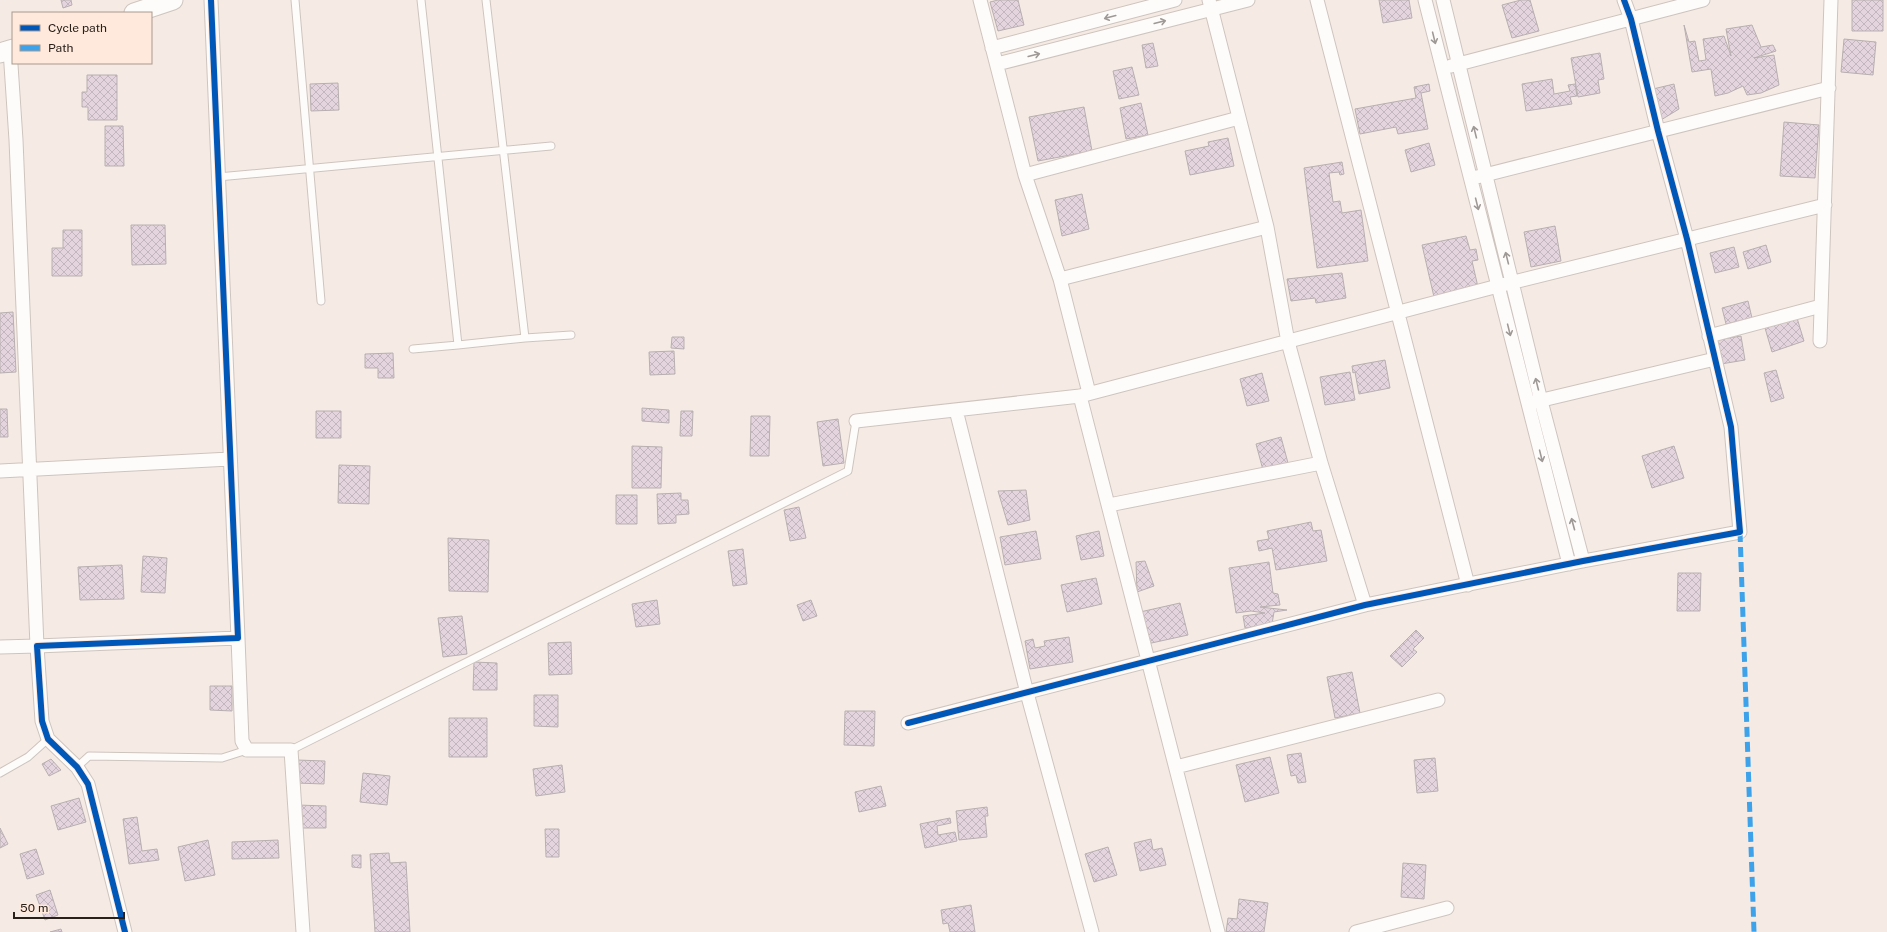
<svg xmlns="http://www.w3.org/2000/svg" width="1887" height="932" viewBox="0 0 1887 932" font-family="'Public Sans',sans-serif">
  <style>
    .building { fill: url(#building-cross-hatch); stroke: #b8afb0 }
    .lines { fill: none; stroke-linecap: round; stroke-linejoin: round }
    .lane-casing { stroke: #cec4be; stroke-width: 9 }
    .street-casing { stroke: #cec4be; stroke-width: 15 }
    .secondary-casing { stroke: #cec4be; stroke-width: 21 }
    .lane { stroke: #fefcfb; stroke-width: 7 }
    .street { stroke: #fefcfb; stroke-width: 13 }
    .secondary { stroke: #fefcfb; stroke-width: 19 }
    .quiet { stroke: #3ea2ea; stroke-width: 5; stroke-dasharray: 10 5; stroke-linecap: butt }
    .cycleway-casing { stroke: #fee9dc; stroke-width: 8 }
    .cycleway { stroke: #0057b8; stroke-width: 6 }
    .oneway { stroke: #9e9996 }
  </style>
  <defs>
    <pattern id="building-cross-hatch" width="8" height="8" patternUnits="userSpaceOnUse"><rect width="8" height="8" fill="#e4d4de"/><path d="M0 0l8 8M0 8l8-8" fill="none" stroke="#c4b6be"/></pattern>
  </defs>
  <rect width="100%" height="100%" fill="#f6ebe4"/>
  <!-- building -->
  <path class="building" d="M61,0H71L72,5L63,8Z
    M998,0H1018L1024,25L998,31L990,2Z
    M1379,0H1409L1412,18L1383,23Z
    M1521,0H1530L1539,31L1512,38L1502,5Z
    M1852,0H1883V31H1852Z
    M1684,25L1689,42L1695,41L1699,61L1706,60L1703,39L1724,36L1731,56L1726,29L1752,25L1761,47L1773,45L1776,51L1754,58L1774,55L1779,85L1761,93L1747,95L1743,86L1728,93L1715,96L1711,69L1692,72Z
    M1844,39L1876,42L1873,75L1841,72Z
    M1153,43L1158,66L1146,68L1142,45Z
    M1600,53L1604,79L1598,80L1600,93L1578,97L1571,58Z
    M1132,67L1139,95L1119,99L1113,71Z
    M87,75H117V120H88V107H82V92H87Z
    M1552,79L1554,94L1570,91L1568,85L1575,84L1577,96L1570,97L1572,104L1526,111L1522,84Z
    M338,83L339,110L311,111L310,84Z
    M1429,84L1430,91L1421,93L1428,129L1398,134L1396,127L1360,134L1355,109L1416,98L1414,87Z
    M1674,84L1679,109L1661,120L1653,89Z
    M1141,103L1148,135L1126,139L1120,108Z
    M1084,107L1092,151L1038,161L1029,117Z
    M1784,122L1819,125L1815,178L1780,176Z
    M105,126H123L124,166H105Z
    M1228,138L1234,166L1190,175L1185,151L1209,146L1208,142Z
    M1429,143L1435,165L1411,172L1405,150Z
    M1342,162L1344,174L1340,175L1339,172L1329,173L1333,202L1340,201L1342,213L1361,210L1368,261L1317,268L1304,168Z
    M1082,194L1089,229L1062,236L1055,200Z
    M131,225H165L166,264L132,265Z
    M1555,226L1561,261L1531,267L1524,232Z
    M63,230H82V276H52V248H63Z
    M1466,236L1470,250L1476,249L1478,260L1472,261L1478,287L1434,297L1422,245Z
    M1766,245L1771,262L1748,269L1743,252Z
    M1734,247L1739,267L1715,273L1710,253Z
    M1342,273L1346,298L1316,303L1315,298L1291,301L1287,279Z
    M1748,301L1752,318L1726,324L1722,308Z
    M13,312L16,372L0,373V313Z
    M1797,318L1804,341L1772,352L1765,328Z
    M1741,336L1745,360L1721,364L1717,340Z
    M672,337H684V349L671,348Z
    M674,351L675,374L650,375L649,352Z
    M393,353L394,378H378V368H365V354Z
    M1385,360L1390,388L1359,394L1355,372L1353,373L1352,366Z
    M1776,370L1784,398L1771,402L1764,373Z
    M1350,372L1355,400L1325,405L1320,377Z
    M1262,373L1269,401L1247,406L1240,379Z
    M642,408L669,410V423L642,421Z
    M0,409H7L8,437H0Z
    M316,411H341V438H316Z
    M681,411H693L692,436H680Z
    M751,416H770L769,456H750Z
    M838,419L844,463L823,466L817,422Z
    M1281,437L1288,463L1263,470L1256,444Z
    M632,446L662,447L661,488H632Z
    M1674,446L1684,478L1652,488L1642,456Z
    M339,465L370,466L369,504L338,503Z
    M1026,490L1030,520L1008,525L998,491Z
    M681,493V500H688L689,514L676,515V523L658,524L657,494Z
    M616,495H637V524H616Z
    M799,507L806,538L790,541L784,510Z
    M1311,522L1313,531L1321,530L1327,561L1276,570L1272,548L1259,551L1257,541L1269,539L1267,531Z
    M1036,531L1041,559L1005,565L1000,537Z
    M1099,531L1104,556L1081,560L1076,536Z
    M448,538L489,540L488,592L449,591Z
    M743,549L747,584L733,586L728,551Z
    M143,556L167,558L165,593L141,592Z
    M1145,561L1154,586L1137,592L1136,562Z
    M1269,562L1273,593L1278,594L1280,605L1260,607L1287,610L1274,612L1272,624L1245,628L1243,616L1265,613L1251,611L1236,613L1229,568Z
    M122,565L124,599L80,600L78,567Z
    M1678,573H1701L1700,611H1677Z
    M1096,578L1102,604L1067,612L1061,585Z
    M657,600L660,624L636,627L632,604Z
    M811,600L817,616L803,621L797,605Z
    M1180,603L1188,635L1147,644L1140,612Z
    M462,616L467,654L443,657L438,618Z
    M1416,630L1424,638L1413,649L1417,652L1402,667L1390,656Z
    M1069,637L1073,662L1030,669L1025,641L1033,639L1035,648L1045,646L1044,641Z
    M571,642L572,674L549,675L548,643Z
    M474,662L497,663V690H473Z
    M1352,672L1360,713L1335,718L1327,677Z
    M210,686H232V711L210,710Z
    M534,695H558V727L534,726Z
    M845,711H875L874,746L844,745Z
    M449,718H487V757H449Z
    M1301,753L1306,782L1298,783L1296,775L1291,776L1287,755Z
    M1270,757L1279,793L1245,802L1236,765Z
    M1435,758L1438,791L1417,793L1414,760Z
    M51,759L61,770L49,776L42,764Z
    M297,760L325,761L324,784L296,783Z
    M562,765L565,792L536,796L533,769Z
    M363,773L390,776L387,805L360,802Z
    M881,786L886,806L859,812L855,792Z
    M79,798L86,822L58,830L51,806Z
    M298,805L326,806V828H298Z
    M987,807L988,816H985L987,837L959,840L956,811Z
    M137,817L142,851L157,849L159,860L129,864L123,819Z
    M950,818L951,823L937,826L938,835L955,832L957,841L925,848L920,824Z
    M0,828L8,844L0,848Z
    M545,829H559V857H546Z
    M1151,839L1153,850L1162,848L1166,865L1140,871L1134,843Z
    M208,840L215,875L185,881L178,847Z
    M278,840L279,858L232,859V842Z
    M1108,847L1117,875L1094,882L1085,854Z
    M36,849L44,874L27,879L20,854Z
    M389,853L390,863L406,862L410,932H375L370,854Z
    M352,855H361V868L352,867Z
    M1403,863L1426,865L1424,899L1401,897Z
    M50,890L58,915L45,920L36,895Z
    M1239,899L1268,903L1264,932H1226L1228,918L1237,919Z
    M971,905L975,932H950L948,923L943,924L941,910Z
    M61,929L62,932H50Z"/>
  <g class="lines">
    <!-- lane casing -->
    <g class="lane-casing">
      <path id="lane" d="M295,0L321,301
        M421,0L458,345L525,338L486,0
        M218,177L551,146
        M525,338L571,335
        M413,349L458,345
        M291,750L848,471L856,421
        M77,767L89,756L222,758L247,750
        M0,773L28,757L48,739"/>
    </g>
    <!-- street casing -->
    <g class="street-casing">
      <path id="street" d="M980,0L1025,175L1060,279L1089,393
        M1209,0L1267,227L1288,342L1321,463L1365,605
        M1317,0L1468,585
        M1425,0L1569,564
        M1443,0L1541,401L1583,561
        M992,48L1175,0
        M997,64L1248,0
        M1451,66L1703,0
        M1025,175L1239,118
        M1477,177L1829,88
        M1060,279L1267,227
        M1709,336L1821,306
        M1820,341L1831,0
        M1080,396L1218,932
        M1534,402L1715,359
        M956,410L1027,693L1092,932
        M856,421L1080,396L1498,286L1825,205
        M0,471L230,459
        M1109,505L1321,463
        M238,638L242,741L247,750H291L303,932
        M0,647L37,646L16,140L10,50
        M908,723L1365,605L1583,561L1740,532L1731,427L1687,239L1658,131L1631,19L1624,0
        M1176,767L1438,700
        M125,932L88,784L77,767L48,739L42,721L37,646L238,638L211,0
        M1356,932L1447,908"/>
    </g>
    <!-- secondary casing -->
    <g class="secondary-casing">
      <path id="secondary" d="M134,13L173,0
        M0,53L13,49"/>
    </g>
    <!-- lane -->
    <use href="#lane" class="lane"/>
    <!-- street -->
    <use href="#street" class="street"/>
    <!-- secondary -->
    <use href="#secondary" class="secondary"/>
    <!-- quiet -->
    <path class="quiet" d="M1740,532L1754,932"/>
    <!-- cycleway casing -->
    <g class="cycleway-casing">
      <path id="cycleway" d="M908,723L1365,605L1583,561L1740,532L1731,427L1687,239L1658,131L1631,19L1624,0
        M125,932L88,784L77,767L48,739L42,721L37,646L238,638L211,0"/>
    </g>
    <!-- cycleway -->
    <use href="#cycleway" class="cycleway"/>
  </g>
  <!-- one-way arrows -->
  <defs><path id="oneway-shaft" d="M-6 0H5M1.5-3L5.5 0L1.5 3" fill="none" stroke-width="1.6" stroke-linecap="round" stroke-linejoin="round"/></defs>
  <g class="oneway">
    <use href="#oneway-shaft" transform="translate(1110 17) rotate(165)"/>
    <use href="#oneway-shaft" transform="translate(1160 22) rotate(-14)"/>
    <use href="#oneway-shaft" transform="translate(1434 38) rotate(76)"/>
    <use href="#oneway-shaft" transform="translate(1034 55) rotate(-14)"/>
    <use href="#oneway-shaft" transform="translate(1475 132) rotate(-104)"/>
    <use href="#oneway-shaft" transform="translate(1477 204) rotate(76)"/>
    <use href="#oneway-shaft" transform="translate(1507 258) rotate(-104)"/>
    <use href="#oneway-shaft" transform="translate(1509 330) rotate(76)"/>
    <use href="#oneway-shaft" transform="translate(1537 384) rotate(-104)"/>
    <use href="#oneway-shaft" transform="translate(1541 456) rotate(76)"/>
    <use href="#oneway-shaft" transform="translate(1573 524) rotate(-105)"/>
  </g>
  <!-- legend -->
  <rect x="12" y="12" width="140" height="52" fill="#fee9dc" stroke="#a9998e"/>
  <rect x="20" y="25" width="20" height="6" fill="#0057b8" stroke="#a9998e"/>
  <text x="48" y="32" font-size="12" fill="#29201a">Cycle path</text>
  <rect x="20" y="45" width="20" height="6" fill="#3ea2ea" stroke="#a9998e"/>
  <text x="48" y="52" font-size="12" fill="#29201a">Path</text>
  <!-- scale -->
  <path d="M14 912v6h110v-6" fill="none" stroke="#29201a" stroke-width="2"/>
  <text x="20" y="912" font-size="12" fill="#29201a" stroke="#fee9dc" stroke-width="3" paint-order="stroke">50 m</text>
</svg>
